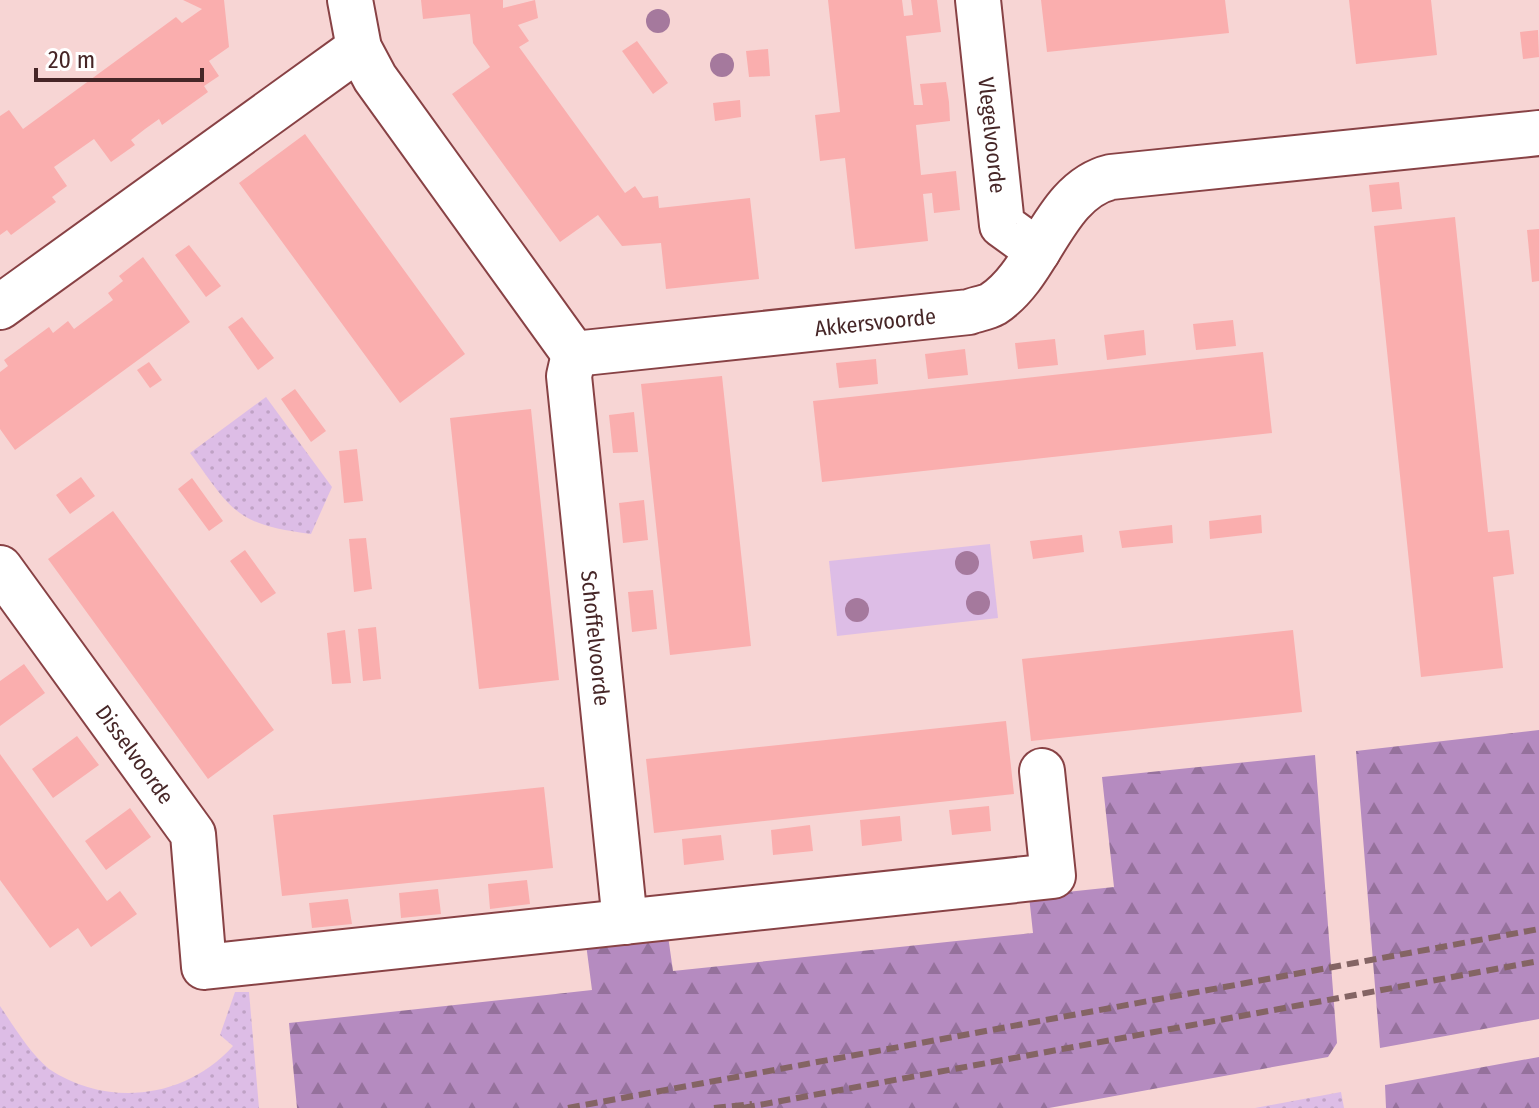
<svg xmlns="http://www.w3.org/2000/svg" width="1539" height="1108" viewBox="0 0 1539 1108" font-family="'Fira Sans Condensed',sans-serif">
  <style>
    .grass { fill: url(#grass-dots) }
    .forest { fill: url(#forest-firs) }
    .green { fill: #ddbde6 }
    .building { fill: #faaeae }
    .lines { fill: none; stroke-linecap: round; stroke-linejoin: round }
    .street-casing { stroke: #884245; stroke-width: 48 }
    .secondary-casing { stroke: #884245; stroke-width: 48 }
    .street { stroke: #fff; stroke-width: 44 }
    .secondary { stroke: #fff; stroke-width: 44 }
    .rail { stroke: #846464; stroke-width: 6; stroke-dasharray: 12 6; stroke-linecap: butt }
    .tree { fill: #a5799d }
    .labels { text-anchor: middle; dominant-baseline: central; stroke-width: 8; stroke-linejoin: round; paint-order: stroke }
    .street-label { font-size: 22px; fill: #462627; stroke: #fff }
  </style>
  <defs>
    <pattern id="grass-dots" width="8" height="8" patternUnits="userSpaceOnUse" patternTransform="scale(2)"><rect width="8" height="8" fill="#ddbde6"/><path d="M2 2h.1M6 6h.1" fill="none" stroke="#bfa2c5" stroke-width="1.8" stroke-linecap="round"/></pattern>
    <pattern id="forest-firs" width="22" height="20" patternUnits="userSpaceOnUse" patternTransform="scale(2)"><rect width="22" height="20" fill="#b58bc0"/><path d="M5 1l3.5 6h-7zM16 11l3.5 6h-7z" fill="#95719c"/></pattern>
  </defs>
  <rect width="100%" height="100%" fill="#f7d5d4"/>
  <!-- grass -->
  <path class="grass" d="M266,397L332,487L311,534C234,524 233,511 190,453Z
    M235,992H249L259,1108H0V1006C15,1028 29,1052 49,1069C108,1108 185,1099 233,1046L220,1035Z
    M1341,1092L1344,1108H1255Z"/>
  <!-- forest -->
  <path class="forest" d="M1539,730V1019L1380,1048L1356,751Z
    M1315,755L1337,1043L1328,1057L1049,1108H297L289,1023L592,990L586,944L668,936L673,971L1033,933L1029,896L1114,887L1102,777Z
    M1539,1057V1108H1386L1385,1085Z"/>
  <!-- green -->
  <path class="green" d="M990,544L998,618L837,636L829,561Z"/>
  <!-- building -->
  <path class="building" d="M183,0H224L229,47L209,61L219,76L204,86L208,92L162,125L159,119L145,129L131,140L135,145L111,162L94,139L54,167L67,186L52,197L56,202L11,235L7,230L0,235V116L9,110L23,129L176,17L182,23L202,9Z
    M421,0H503V8L535,0L538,18L518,25L529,41L519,47L625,193L635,186L643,198L658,196L659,208L750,198L759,279L666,289L661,243L622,246L598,215L560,242L452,94L490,67L473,43L470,14L423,19Z
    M828,0H902L904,16L913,15L911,0H937L941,32L906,36L914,105H923L920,84L946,82L949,102L950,121L916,125L921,175L956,171L960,210L934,213L932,193L923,194L928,241L855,249L845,158L820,161L815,115L840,112Z
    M1041,0H1225L1229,33L1047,52Z
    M1349,0H1431L1437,55L1356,64Z
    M1538,30L1539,57L1523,59L1520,32Z
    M637,41L668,83L653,94L622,51Z
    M768,49L770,76L749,77L746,51Z
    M740,100L741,117L715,121L713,103Z
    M305,134L465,354L400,403L239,183Z
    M1399,182L1402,209L1372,212L1369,185Z
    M1455,217L1488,532L1509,530L1514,574L1493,577L1503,668L1421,677L1374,226Z
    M1539,229V281L1532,282L1527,230Z
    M189,245L221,286L206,297L175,255Z
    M143,257L190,322L15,450L0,429V372L8,366L4,360L49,327L53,333L68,321L74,329L113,300L108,293L123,281L119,276Z
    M242,317L274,358L258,370L228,327Z
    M1233,320L1236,346L1196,350L1193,324Z
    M1144,330L1146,355L1107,360L1104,335Z
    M1055,339L1058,365L1018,369L1015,343Z
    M965,349L968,375L928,379L925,354Z
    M1263,352L1272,433L822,482L813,401Z
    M876,359L878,384L839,388L836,363Z
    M149,362L162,380L150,388L137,370Z
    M722,376L751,646L670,655L641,384Z
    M295,389L326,431L311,442L281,399Z
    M531,409L559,680L479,689L450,418Z
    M634,412L638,452L613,453L609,415Z
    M357,449L363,501L344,503L339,451Z
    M81,477L95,496L70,514L56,495Z
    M192,478L223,521L209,531L178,489Z
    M644,500L648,540L623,543L619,503Z
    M113,511L274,730L208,779L48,559Z
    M1261,515L1262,533L1210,539L1209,521Z
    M1172,525L1173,543L1122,548L1119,531Z
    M1082,535L1084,552L1033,559L1030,541Z
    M366,538L372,589L354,592L349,539Z
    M245,550L276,593L261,603L230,561Z
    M653,590L657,629L632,632L628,592Z
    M376,627L381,679L363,681L358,629Z
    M345,630L351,683L332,684L327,633Z
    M1293,630L1302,712L1031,741L1022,659Z
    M24,664L45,693L0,726V681Z
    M1006,721L1014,794L654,833L646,759Z
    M77,736L99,765L53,798L32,769Z
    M0,754L107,901L120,891L137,914L91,947L78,928L50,948L0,880Z
    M544,787L553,868L282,896L273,815Z
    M989,806L991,831L952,835L949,810Z
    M130,808L151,837L106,870L85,841Z
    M900,816L902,841L862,846L860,820Z
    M810,825L813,851L773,855L771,830Z
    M721,835L724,860L684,865L682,839Z
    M527,880L530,904L490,909L488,884Z
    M438,889L441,914L401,918L399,893Z
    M348,899L352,924L312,928L309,903Z"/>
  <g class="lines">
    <!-- street casing -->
    <g class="street-casing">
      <g id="street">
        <path id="s1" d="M978,0L1002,225L1038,251"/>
        <path d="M0,307L359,48"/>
        <path id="s2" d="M574,354L569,376L625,922"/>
        <path id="s3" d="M0,568L193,834L204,967L1053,876L1042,771"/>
      </g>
    </g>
    <!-- secondary casing -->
    <g class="secondary-casing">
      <g id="secondary">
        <path id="s4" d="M350,0L359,48L375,78L574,354L969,312C976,309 986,308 993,304C1041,273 1053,191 1111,177L1539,133"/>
      </g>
    </g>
    <!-- street -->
    <use href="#street" class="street"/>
    <!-- secondary -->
    <use href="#secondary" class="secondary"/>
    <!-- rail -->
    <path class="rail" d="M568,1108L1539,929
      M714,1108L752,1104
      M743,1108L1539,961"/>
  </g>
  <!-- trees -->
  <g class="tree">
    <circle cx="658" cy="21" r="12"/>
    <circle cx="722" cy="65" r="12"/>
    <circle cx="967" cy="563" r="12"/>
    <circle cx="978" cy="603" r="12"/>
    <circle cx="857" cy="610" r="12"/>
  </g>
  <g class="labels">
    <!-- street labels -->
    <g class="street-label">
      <text stroke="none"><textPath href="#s1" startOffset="136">Vlegelvoorde</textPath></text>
      <text stroke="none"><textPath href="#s4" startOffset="726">Akkersvoorde</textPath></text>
      <text stroke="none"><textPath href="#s2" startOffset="286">Schoffelvoorde</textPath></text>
      <text stroke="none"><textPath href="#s3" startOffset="230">Disselvoorde</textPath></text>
    </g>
  </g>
  <!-- scale -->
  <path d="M36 68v12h166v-12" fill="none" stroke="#462627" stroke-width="4"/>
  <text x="48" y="68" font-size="24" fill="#462627" stroke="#ffffff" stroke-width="6" paint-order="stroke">20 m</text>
</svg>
